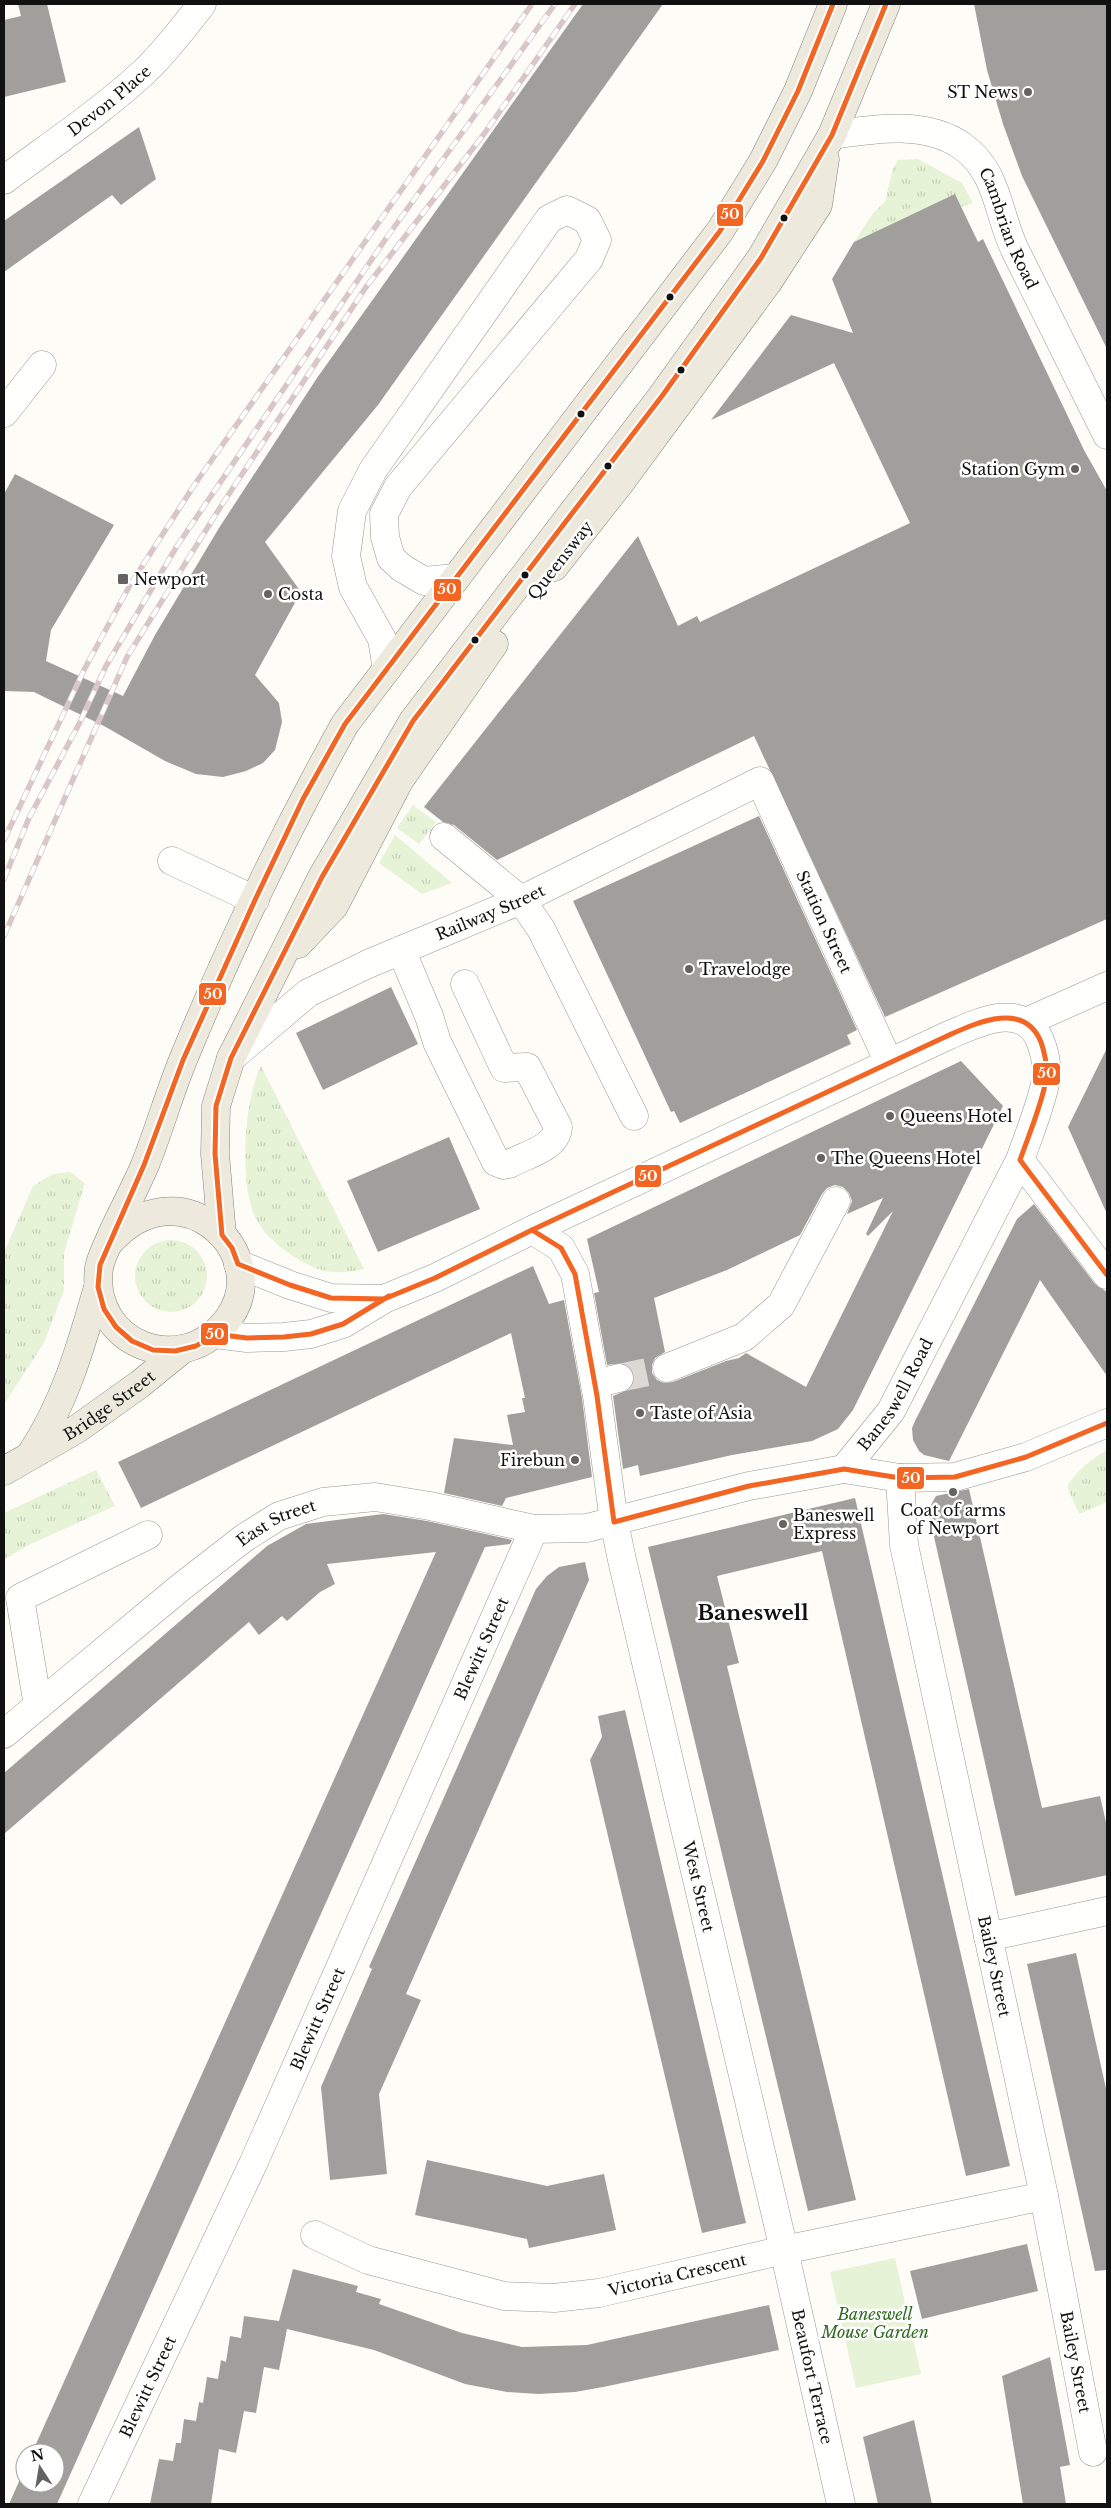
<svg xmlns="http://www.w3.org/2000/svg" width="1111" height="2508" viewBox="0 0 1111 2508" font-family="'Libre Baskerville',serif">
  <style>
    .grass { fill: url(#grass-tufts) }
    .park { fill: #e7f3d7 }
    .building { fill: #a19f9c; fill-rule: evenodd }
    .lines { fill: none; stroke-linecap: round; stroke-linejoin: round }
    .minor-tunnel { stroke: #dad9d4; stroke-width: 28; stroke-dasharray: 28 14; stroke-linecap: butt }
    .minor-casing { stroke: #979795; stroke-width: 29 }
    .major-casing { stroke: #858482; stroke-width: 29 }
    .minor { stroke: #fffffe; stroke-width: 28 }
    .major { stroke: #ede9dc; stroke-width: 28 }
    .rail-casing { stroke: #d9c6c7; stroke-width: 5.5 }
    .rail { stroke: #fff; stroke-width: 4; stroke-dasharray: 11; stroke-linecap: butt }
    .bus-1-casing { stroke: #fff; stroke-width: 9 }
    .bus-1 { stroke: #f26522; stroke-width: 5 }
    .poi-dot { fill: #646362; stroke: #fff; stroke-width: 2 }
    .bus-dot { fill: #111; stroke: #fff; stroke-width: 2 }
    .labels { text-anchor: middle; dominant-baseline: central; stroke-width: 5; stroke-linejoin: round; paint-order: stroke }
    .poi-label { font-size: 16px; fill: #111; stroke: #fff; text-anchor: start }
    .street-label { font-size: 16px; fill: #111; stroke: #fff }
    .park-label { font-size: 16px; font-style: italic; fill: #2f6b1f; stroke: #fff }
    .district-label { font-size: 21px; font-weight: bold; fill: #111; stroke: #fff }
    .line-badge { stroke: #fff; stroke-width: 2 }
    .badge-label { font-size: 14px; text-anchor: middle; font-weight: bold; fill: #fff }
  </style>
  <defs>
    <pattern id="grass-tufts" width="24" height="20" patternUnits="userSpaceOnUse" patternTransform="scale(1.25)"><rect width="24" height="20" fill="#e7f3d7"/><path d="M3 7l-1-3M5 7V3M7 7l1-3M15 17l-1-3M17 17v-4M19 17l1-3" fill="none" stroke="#c5cfb8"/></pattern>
  </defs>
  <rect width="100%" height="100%" fill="#fdfcf7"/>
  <!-- grass -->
  <path class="grass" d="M918,159L962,183L973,203L854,242L873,213L885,202L893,168L898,160Z
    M413,805L436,822L419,844L397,828Z
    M395,835L452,883L422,894L379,863Z
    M261,1066L364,1269C351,1272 336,1274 322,1270C299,1264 265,1239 255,1217C239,1182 244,1099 261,1066Z
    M70,1172L85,1183L64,1253V1290L44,1343L4,1404V1252L33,1186L53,1174Z
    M135 1276a36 36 0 1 1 72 0a36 36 0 1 1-72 0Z
    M1107,1450V1502L1079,1514L1067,1486C1078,1470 1091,1459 1107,1450Z
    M96,1470L115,1506L31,1544L4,1559V1513Z"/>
  <!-- park -->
  <path class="park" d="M895,2258L921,2374L856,2388L830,2272Z"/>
  <!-- building -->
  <path class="building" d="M18,4H47L66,82L4,97V20L21,16Z
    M583,4H663L378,405L265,542L301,592L255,675L279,703L282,722L275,750L263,763L246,771L223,777L196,774L165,761L104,726L42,696L34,692L4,691V494L15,474L114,525L51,630L46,661L123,696L155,635L219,528L317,378Z
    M974,4H1107V349L1022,176L1003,124L987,70Z
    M139,127L156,179L121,205L112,195L4,272V221Z
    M955,194L978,242L983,239L1084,450L1107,491V919L885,1017L754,736L497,860L454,825L443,822L424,807L638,536L678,626L697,616L700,622L910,523L834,363L711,420L791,315L853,333L832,279L854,242Z
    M759,816L857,1030L847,1035L851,1044L680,1123L674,1111L671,1112L573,901Z
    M391,987L418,1044L323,1090L296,1033Z
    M1107,1048V1214L1068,1127Z
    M961,1061L1003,1106L853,1410L838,1429L812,1441L732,1455L640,1476L638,1465L623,1469L613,1396L630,1389L634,1382V1375L631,1368L624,1363L607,1365L594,1293L599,1292L587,1239ZM835,1185L843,1187L849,1193L852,1201L847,1214L883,1198L866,1234L868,1236L893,1211L806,1387L746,1353L739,1358L726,1361L673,1382L664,1383L657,1380L652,1373V1365L655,1358L665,1352L654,1298L727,1270L800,1235L822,1194L827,1188Z
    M449,1137L480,1209L378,1252L347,1181Z
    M1034,1204L1095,1284L1107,1292V1376L1040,1280L949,1461L924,1455L919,1451L913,1440L912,1428L915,1421L1017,1219Z
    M533,1266L549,1304L564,1300L582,1398L592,1477L506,1498L502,1506L444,1493L454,1438L513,1445L507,1415L525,1412L522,1398H525L511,1333L141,1508L118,1462Z
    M969,1489L1042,1808L1100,1796L1107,1827V1875L1015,1896L928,1510L936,1496Z
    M855,1498L1010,2166L966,2176L822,1551L717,1576L739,1663L727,1666L856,2200L808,2211L648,1547Z
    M383,1514L427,1521L512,1540L510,1544L485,1547L57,2504H9L25,2468V2483H55V2453H32L436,1552L327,1564L335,1584L320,1592L287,1621L282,1616L259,1635L249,1622L4,1834V1773L267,1546L306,1524Z
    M585,1562L589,1580L406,1994L421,2000L379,2094L387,2174L330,2180L321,2087L372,1969L369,1967L536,1589L547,1576L559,1567Z
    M625,1710L746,2223L702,2233L590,1760L602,1737L598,1716Z
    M1076,1953L1107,2093V2270L1095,2271L1027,1964Z
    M427,2160L547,2186L604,2174L616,2230L529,2248L527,2239L415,2215Z
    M1027,2244L1038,2291L922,2319L910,2271Z
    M293,2269L358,2286L356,2292L381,2299L379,2304L462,2333L522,2347L587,2345L769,2305L779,2350L603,2387L575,2392L538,2394L507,2392L465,2384L374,2350L287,2329L279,2370L264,2367L256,2413L244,2411L236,2453L219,2449L211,2504H150L159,2459L173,2461L176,2443H181L184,2419L196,2421L199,2402L203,2403L207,2377L218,2379L221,2360L226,2362L230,2336L241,2338L244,2316L279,2321Z
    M1050,2357L1070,2465L1060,2467L1066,2504H1023L1002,2376Z
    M914,2420L932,2504H878L863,2437Z"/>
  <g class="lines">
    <!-- minor-tunnel -->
    <path class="minor-tunnel" d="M619,1378L667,1368"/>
    <!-- minor casing -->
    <g class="minor-casing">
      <g id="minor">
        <path id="s1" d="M832,135C873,129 925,120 962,146C999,172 997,214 1016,252C1046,313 1077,374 1107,435"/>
        <path id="s2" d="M4,180C51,145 102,111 145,71C167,50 184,27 202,4"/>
        <path d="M4,413L42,365"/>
        <path d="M387,669L382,639L353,587L346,556L352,511L373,470L549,219L567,210L587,220L597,240L589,259L398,487L384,514L385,537L391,558L402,568L424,581L455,578"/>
        <path d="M444,837L521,900L541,929L634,1116"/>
        <path d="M172,861L255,900"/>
        <path d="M401,950L429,1016L437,1042L496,1162L503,1165L509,1164C525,1155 557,1148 558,1127L527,1067L504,1068L465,984"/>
        <path d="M1026,1022L1107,986"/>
        <path id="s3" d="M231,1058L308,993L368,964L521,900L760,781L889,1063"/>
        <path id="s4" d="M532,1230L561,1248L575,1274L597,1396L614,1522L622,1560L784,2250L841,2504"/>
        <path d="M238,1264L290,1285L331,1298L384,1299"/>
        <path d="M215,1334L247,1338L284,1337L311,1334L343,1324L384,1299L435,1278L532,1230L947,1036C975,1024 1020,1000 1039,1038C1045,1052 1048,1064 1046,1079C1041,1106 1029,1134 1020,1160L1107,1275"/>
        <path d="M667,1368L744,1337L781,1305L836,1201"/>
        <path d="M595,1384L619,1378"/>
        <path id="s5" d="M844,1469L891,1411L1020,1160"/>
        <path id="s6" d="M900,1478L904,1545L1044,2196L1093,2452"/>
        <path d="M38,1706L20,1598L148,1535"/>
        <path id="s7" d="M4,1734L181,1587L244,1538L279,1516L323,1502L375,1497L430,1506L534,1529L587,1528L749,1486L844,1469L900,1478L955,1477L1026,1457L1107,1423"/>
        <path d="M988,1937L1107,1911"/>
        <path id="s8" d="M315,2235L368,2260L504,2296L554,2298L599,2293L784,2250L1044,2196"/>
        <path id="s9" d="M92,2504L253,2164L534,1529"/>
      </g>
    </g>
    <!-- major casing -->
    <g class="major-casing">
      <g id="major">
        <path d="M554,567L623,479L768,282L818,205L825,159"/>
        <path d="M298,944L334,906L399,781L494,644"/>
        <path d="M222,1235L215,1154L216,1106L231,1058L322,877L413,721L662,396L761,258L832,135L886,4"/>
        <path d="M108,1244C179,1161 276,1254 228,1319C182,1381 89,1344 99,1268C101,1256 108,1245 112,1234C123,1211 135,1188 145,1165C159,1130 169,1094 183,1060C230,945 285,832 345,724L720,231L763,161L798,91L833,4"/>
        <path d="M31,1454C65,1403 81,1346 98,1287"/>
        <path id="s10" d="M4,1471L77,1429L140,1384L183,1349"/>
      </g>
    </g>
    <!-- minor -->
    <use href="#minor" class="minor"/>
    <!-- major -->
    <use href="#major" class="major"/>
    <!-- rail casing -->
    <g class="rail-casing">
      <path id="rail" d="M4,840L85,668L130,585L195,484L532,4
        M4,879L29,818L79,724L106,666L177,546L387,237L555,4
        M4,936L127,657L221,506L366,287L484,134L575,4"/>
    </g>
    <!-- rail -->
    <use href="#rail" class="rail"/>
    <!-- bus-1 casing -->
    <g class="bus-1-casing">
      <path id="bus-1" d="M833,4L798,91L763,161L720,231L345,724L303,799L255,900L183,1060L144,1165L100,1265L98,1287L104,1309L116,1327L132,1341L153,1350L175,1351L196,1346L215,1334L247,1338L284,1337L311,1334L343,1324L384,1299L435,1278L532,1230L947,1036C976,1023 1024,1000 1041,1042C1045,1054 1048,1067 1046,1080C1041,1107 1029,1134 1020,1160L1107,1275
        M532,1230L561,1248L575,1274L597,1396L614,1522L749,1486L844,1469L900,1478L955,1477L1026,1457L1107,1423
        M389,1296L384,1299L331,1298L290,1285L238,1264L232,1248L222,1235L215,1154L216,1106L231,1058L322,877L413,721L662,396L761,258L832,135L886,4"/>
    </g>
    <!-- bus-1 -->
    <use href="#bus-1" class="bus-1"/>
  </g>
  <!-- markers -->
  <g class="poi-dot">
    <circle cx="1028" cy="92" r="5"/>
    <circle cx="1075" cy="469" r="5"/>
    <rect x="117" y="573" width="12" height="12" rx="2.5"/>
    <circle cx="268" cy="594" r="5"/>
    <circle cx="689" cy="969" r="5"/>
    <circle cx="890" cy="1116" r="5"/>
    <circle cx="821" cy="1158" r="5"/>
    <circle cx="640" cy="1413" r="5"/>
    <circle cx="575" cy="1460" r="5"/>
    <circle cx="953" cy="1492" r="5"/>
    <circle cx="783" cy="1524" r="5"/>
  </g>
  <g class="bus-dot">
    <circle cx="784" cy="218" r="4.5"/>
    <circle cx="670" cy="297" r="4.5"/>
    <circle cx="681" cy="370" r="4.5"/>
    <circle cx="581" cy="414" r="4.5"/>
    <circle cx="608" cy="466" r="4.5"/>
    <circle cx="525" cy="575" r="4.5"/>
    <circle cx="475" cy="640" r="4.5"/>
  </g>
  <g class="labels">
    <!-- poi labels -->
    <g class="poi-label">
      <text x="1018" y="92" text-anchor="end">ST News</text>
      <text x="1065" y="469" text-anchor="end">Station Gym</text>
      <text x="134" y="579">Newport</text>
      <text x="278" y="594">Costa</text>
      <text x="699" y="969">Travelodge</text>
      <text x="900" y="1116">Queens Hotel</text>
      <text x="831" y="1158">The Queens Hotel</text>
      <text x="650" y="1413">Taste of Asia</text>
      <text x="565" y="1460" text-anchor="end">Firebun</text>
      <text x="953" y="1510" text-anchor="middle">Coat of arms<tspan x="953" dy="18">of Newport</tspan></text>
      <text x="793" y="1515">Baneswell<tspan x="793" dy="18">Express</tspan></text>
    </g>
    <!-- street labels -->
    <g class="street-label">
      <text stroke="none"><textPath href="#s2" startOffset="132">Devon Place</textPath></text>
      <text stroke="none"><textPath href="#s1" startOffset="230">Cambrian Road</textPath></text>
      <text transform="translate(560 560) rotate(-52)">Queensway</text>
      <text stroke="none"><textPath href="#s3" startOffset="300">Railway Street</textPath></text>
      <text stroke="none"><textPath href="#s3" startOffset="755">Station Street</textPath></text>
      <text stroke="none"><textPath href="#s5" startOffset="91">Baneswell Road</textPath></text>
      <text stroke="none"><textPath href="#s10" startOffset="124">Bridge Street</textPath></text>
      <text stroke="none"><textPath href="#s7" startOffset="346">East Street</textPath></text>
      <text stroke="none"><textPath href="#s9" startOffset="940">Blewitt Street</textPath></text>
      <text stroke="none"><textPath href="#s4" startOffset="689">West Street</textPath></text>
      <text stroke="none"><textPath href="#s6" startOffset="498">Bailey Street</textPath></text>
      <text stroke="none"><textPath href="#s9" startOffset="535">Blewitt Street</textPath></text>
      <text stroke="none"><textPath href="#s8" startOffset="375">Victoria Crescent</textPath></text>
      <text stroke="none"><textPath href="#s6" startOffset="902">Bailey Street</textPath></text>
      <text stroke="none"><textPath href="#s4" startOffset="1192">Beaufort Terrace</textPath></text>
      <text stroke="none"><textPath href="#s9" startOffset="130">Blewitt Street</textPath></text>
    </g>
    <!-- park labels -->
    <g class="park-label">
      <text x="875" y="2314">Baneswell<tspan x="875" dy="18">Mouse Garden</tspan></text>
    </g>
    <!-- district labels -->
    <g class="district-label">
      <text x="753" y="1613">Baneswell</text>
    </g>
  </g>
  <g class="line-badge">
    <rect x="716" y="203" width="28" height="24" rx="5" fill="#f26522"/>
    <rect x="433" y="578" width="29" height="24" rx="5" fill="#f26522"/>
    <rect x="198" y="982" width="29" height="24" rx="5" fill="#f26522"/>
    <rect x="1032" y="1062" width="29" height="24" rx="5" fill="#f26522"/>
    <rect x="634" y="1164" width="28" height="24" rx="5" fill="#f26522"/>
    <rect x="200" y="1322" width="29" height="24" rx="5" fill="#f26522"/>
    <rect x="896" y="1466" width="29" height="24" rx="5" fill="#f26522"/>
  </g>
  <g class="badge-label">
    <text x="730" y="219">50</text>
    <text x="447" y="594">50</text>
    <text x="213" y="999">50</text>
    <text x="1047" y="1078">50</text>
    <text x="648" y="1181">50</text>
    <text x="215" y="1339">50</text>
    <text x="911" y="1483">50</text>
  </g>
  <!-- border -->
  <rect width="1111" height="2508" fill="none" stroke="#111111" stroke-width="10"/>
  <!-- north arrow -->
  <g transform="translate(40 2468) rotate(348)"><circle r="24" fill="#ffffff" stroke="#a0a0a0"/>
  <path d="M0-4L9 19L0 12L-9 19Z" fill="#646362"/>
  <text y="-8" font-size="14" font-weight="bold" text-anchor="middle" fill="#111111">N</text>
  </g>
</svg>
